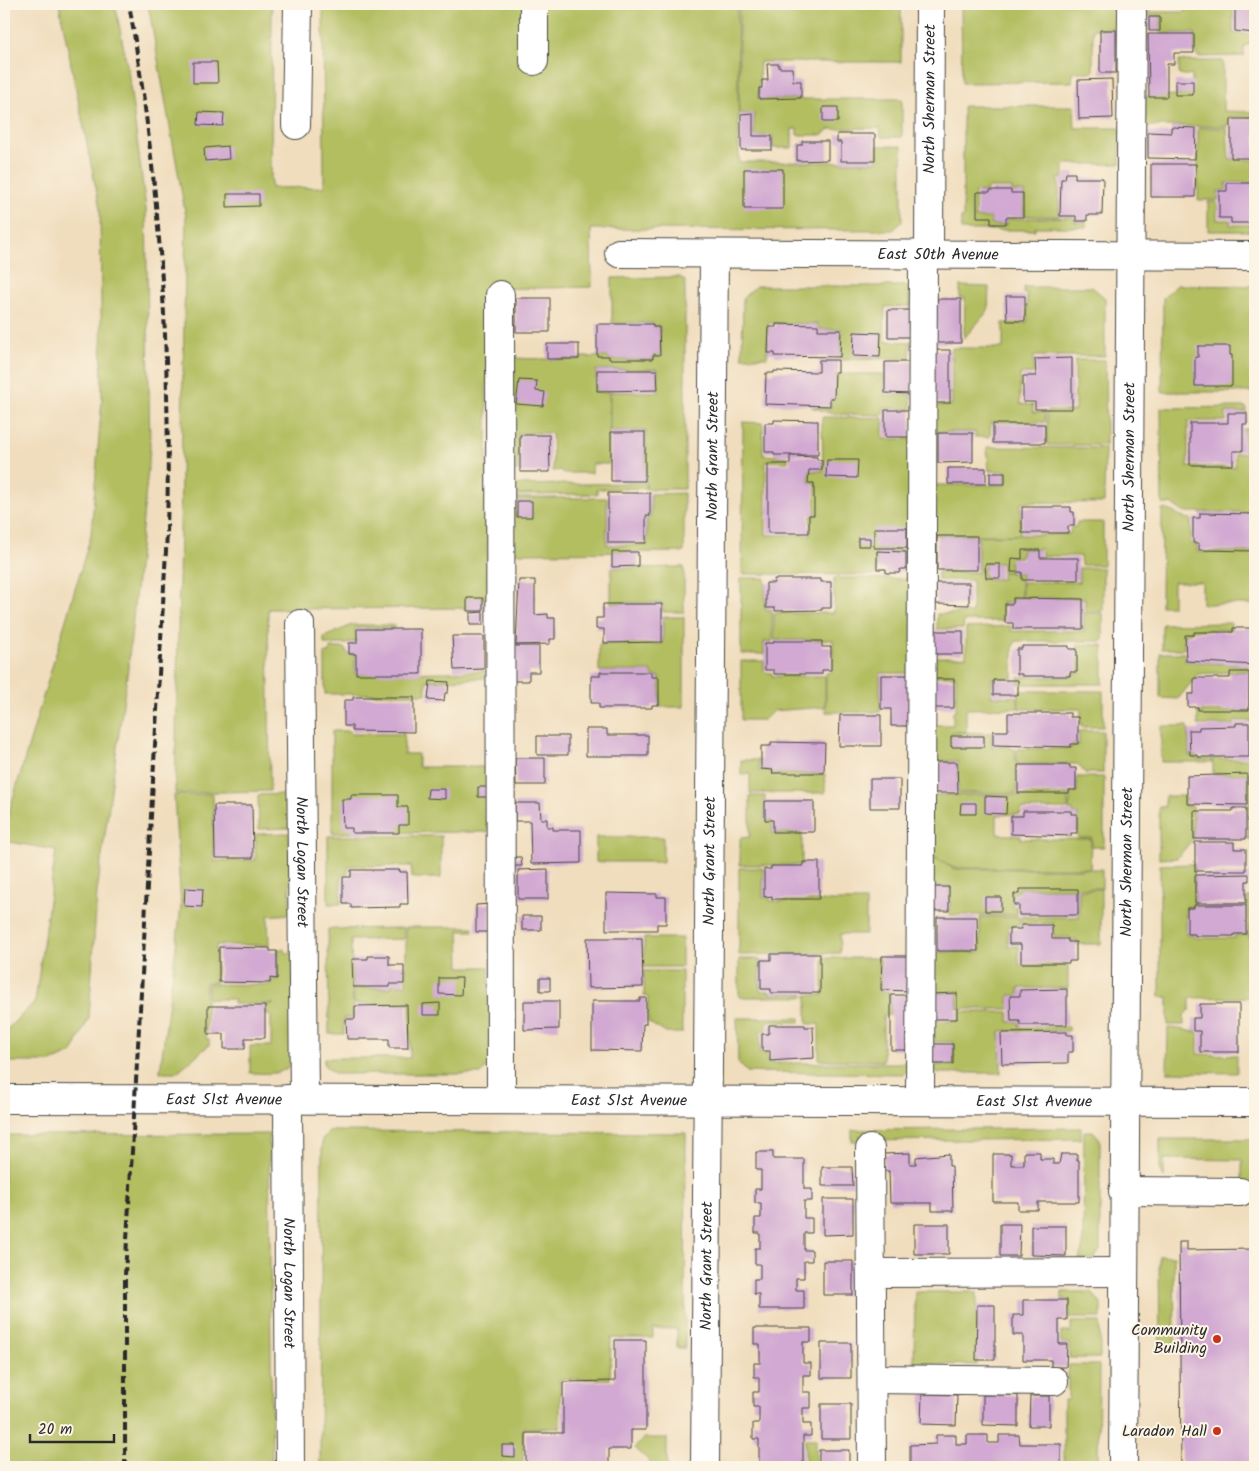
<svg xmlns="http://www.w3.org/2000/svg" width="1259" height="1471" viewBox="0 0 1259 1471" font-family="Kalam,sans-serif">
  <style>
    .green { fill: #b2be60; stroke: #6e7446 }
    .building { fill: #d1a9d2 }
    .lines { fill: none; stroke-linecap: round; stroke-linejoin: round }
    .minor-casing { stroke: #494641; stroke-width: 30 }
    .minor { stroke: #fff; stroke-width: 28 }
    .rail { stroke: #2b2b2b; stroke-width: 4; stroke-dasharray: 8 4; stroke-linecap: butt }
    .poi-dot { fill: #c8321e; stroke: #fcf5e5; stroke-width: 2 }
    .labels { text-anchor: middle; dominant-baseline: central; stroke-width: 4; stroke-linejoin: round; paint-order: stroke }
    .street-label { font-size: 16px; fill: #2b2b2b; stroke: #fcf5e5 }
    .poi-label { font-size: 16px; fill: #2b2b2b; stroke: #fcf5e5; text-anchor: end }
  </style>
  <rect width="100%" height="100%" fill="#fcf5e5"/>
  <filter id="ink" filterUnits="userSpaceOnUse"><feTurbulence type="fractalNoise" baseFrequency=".02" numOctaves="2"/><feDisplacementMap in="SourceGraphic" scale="10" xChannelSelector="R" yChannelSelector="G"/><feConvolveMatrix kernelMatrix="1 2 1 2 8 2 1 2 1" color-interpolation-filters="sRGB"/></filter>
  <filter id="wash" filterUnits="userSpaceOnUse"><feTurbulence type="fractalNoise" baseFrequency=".0096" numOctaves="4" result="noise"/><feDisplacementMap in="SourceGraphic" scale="20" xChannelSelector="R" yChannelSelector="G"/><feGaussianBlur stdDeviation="1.12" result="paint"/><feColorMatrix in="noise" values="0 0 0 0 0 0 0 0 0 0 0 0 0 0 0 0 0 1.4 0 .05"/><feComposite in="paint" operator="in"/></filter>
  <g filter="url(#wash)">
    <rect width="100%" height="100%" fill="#f0ddbd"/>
    <!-- green -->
    <path class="green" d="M59,4H115L128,70L146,209L150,449L128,668L97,892L89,1018L72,1053L51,1062H4V1032L35,1002L56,850L4,841V829L91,535L102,399L100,209Z
      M148,4H272L271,188L324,187L323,4H737L739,162H877V146H902V222L893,230L591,229L592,287L486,289L488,608L268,609L270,791L175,793L186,217Z
      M739,4H901V62H760L758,99H902V137H881L880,128L830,129L821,135H797V129H792V148H773V136H754V114L739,113Z
      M961,4H1122V29H1093V72H1073L1072,82L962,83Z
      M1193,4H1233V33L1255,35V40L1244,47V56L1198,57L1195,52V33H1161V16H1148V12H1185V7H1193Z
      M1179,61H1223V111L1255,112V117H1229L1228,126H1145V97L1192,94V75H1179Z
      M963,106H1074L1075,128H1120V164H1064V178H1059V216H1024V192H1012V188H988L987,191L975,192V218H991V225H1006L1007,219L1074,217L1075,222H1086V227H1035V230H961V218H963Z
      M1198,128H1227L1229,159L1255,160V183H1226V190L1218,191V200H1198Z
      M1208,202H1217V220H1230V225H1255V231H1208Z
      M680,277L685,281V489H646V431H610V392H658V369L596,370V392H609V464H592V473H562L561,470L553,471L552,433H518V471H511L510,358L580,360L581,357H608L609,360H653V355H660V327H653V323H612V278Z
      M1176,285L1255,286V392H1162L1163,298Z
      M756,286H912V306L885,307L884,341L910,342V358L841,360V329H818V324L768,323L767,357H742L743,298Z
      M960,286L989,287L988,311L964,338L965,298H960Z
      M1024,287H1092L1105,298V356H1034L1033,374H1020V404L1033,405V412H1045V422H991L990,437H975V432H931V406L952,405V348H1003V323H1027V294H1024Z
      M1075,360H1105L1106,445H1047V411H1075Z
      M836,374H884V395H911V409L884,408L883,415L833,414L811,407L831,408V399H836Z
      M1246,407V412H1226V421H1188V467H1235V453H1245L1244,429H1255V503L1251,504L1252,512H1183L1172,504H1162L1161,408Z
      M822,417L883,418V439H912L913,551H876V575L742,574L743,422L763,423V455L788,457V462L766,461V535H810L811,516H815L816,483H809V471H823Z
      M987,447L1105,448L1104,503L1021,502L1020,535H933V485H1006V471H989Z
      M645,483L646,488L597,489V494L513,495L512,485Z
      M684,493V552L512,553L511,498H607V545H647V517L651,516V494Z
      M1162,509C1175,510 1180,519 1191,519V544L1197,545V552H1255V604H1202V582H1173V606H1161Z
      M1077,522H1103V565H1081L1080,556H1042V549H1022L1021,557H1010V572H1002V563H985V570H978V536L1070,534L1071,527H1076Z
      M684,567V612H663L662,603H611V568Z
      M1079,568H1103V611H1085V598H1022V582H1079Z
      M938,572H984L985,579H1002V573H1021V598H1012V603H1002L1003,621H964L963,629H937V614L972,613V580H938Z
      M741,578H765V609L772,610V642H764V654H741Z
      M834,578L912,579V673H880V712H826V673L833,672V640H774V613H834Z
      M1084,613H1103V641H1016L1013,646V678H992L991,696L1018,697V708L966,709V732H952L992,733V747L1010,746L1011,749H1015L1017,793H958V761H930V725H953V711L956,710V676H935V657H966V628L1011,626V631H1084Z
      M663,617H684V707H660V677L652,676V671H599V644H663Z
      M1231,623V630H1192L1191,633H1184V649H1162V624Z
      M352,625H394V628L355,629L356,642H349L348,644H324V637Z
      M1078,645H1103V684H1019V677H1071V674L1079,673Z
      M330,648H344L348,654L355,655V674L485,671V678L426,681V694H325V653H330Z
      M1160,653H1185V661L1248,666V671L1198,674L1178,699L1160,698Z
      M741,661H764V672L772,673V676H825V707L773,711L764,720H741Z
      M1251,675H1255V839H1248V774H1213V759H1251V721H1235L1234,725H1198V712L1251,711Z
      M1019,691H1103V727H1081V709H1019Z
      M1161,726H1188L1189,756H1197V759H1212V762H1161Z
      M332,731H350L351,734H404V754H418V767H488V832L332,833Z
      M1079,731H1103V773H1085L1078,764H1017V749L1072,748V745H1079Z
      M741,760H759V770H771V774H825V793H750V774H741Z
      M1077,777H1104V847H1092V838H1078V814H1073V810H1069L1071,792H1077Z
      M213,794L214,861L255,860L256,834L289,833L290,914L268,916L269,945H216V982L206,983V1039H209V1045L177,1072H160L181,907L174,795Z
      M289,794L290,828L259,829L258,795Z
      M930,795H1068V809H1021V814L997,815V834L1021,836V839H1091L1090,868H954L930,854Z
      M750,796H765V820L772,821V833H802V865H740V838L750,837Z
      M1165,796H1185V806H1193V839L1177,858L1159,859V807H1165Z
      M328,836H441V878H412L411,866H348V874L341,875V904H328Z
      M596,837H663V862H596Z
      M930,855L954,869H1102V888H1018V892L1012,893V906L1017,907V915H950V887L930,886Z
      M1194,864L1195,904L1193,907H1186V935H1194V938H1235V935H1249L1250,987V934L1248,933L1247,897H1255V1005L1250,1003V997L1190,998V1009L1184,1015V1025H1168V997H1160V865Z
      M739,868H763V897L770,898V901H866V934H840V953L739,955Z
      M1101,889V944H1077V941H1070V937L1054,938L1053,923L1021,924V917H1079V890Z
      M980,917H1019V926H1008V946H1019V965H1068V988H1019V995H1009V1009H958L957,993H931V952H980Z
      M406,927H473V931H459L460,967H489L490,1063L481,1074H335L324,1065V1058H410V1004H354V988H391V985H406Z
      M404,928V939L351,940L353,1018H344V1034H329L328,929Z
      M644,938H682V967H644Z
      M278,949H284L285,953H293V1060C284,1077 268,1073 250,1073V1046H271V1015H266V1005L274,1004H233V999H208V984L271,985V980L278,979Z
      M823,958H880V991L890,992V1015L883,1016V1061L819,1060V1024H807V995H823Z
      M739,959H760V991H769L770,994H804V997H739Z
      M644,971H682V1033H666L648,1022V997L644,996Z
      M959,1012H1009V1022H1019L1020,1027H1069V1031H1000L1001,1073H938L929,1065H954V1042H930V1021H959Z
      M737,1018H800V1022H766V1032H760V1053L767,1054V1063H912V1067L903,1074L747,1072L738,1062Z
      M1168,1028C1181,1028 1188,1032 1198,1032V1054L1237,1055V1073L1167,1072Z
      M1081,1128V1139L852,1141V1130Z
      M330,1131L686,1133L685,1348H677V1329H653V1338H611L610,1379H560V1428H523V1467H320L322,1139Z
      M1084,1131H1093L1100,1139V1250L1094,1259L1079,1260L1083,1245Z
      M269,1134L272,1467H4V1135Z
      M1160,1139H1255V1189H1242V1160L1164,1159V1178L1160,1169Z
      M1159,1256H1174L1175,1349H1160Z
      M915,1292H977V1365L914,1364Z
      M1092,1292L1101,1304V1318H1069V1300L1062,1299V1292Z
      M1071,1322H1100V1358H1069V1343H1061V1332H1071Z
      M1068,1365H1099L1098,1467H1064V1400H1068Z
      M644,1438H667V1467H656L635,1448Z
      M805,1439H816V1467H805Z"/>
    <g id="blocks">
      <!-- building -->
      <path class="building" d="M1235,4H1255V33L1235,31Z
        M1149,17H1160V31H1149Z
        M1100,30H1116V73H1100Z
        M1148,34H1194V53H1174V64H1167V97H1149Z
        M193,62H217L218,83H193Z
        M767,64H779V68H792L793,81H801V98L759,99V88H762V80H768Z
        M1112,79L1113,118L1079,119L1078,80Z
        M1175,81H1193V95H1175Z
        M823,107H838V122H823Z
        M199,112L224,113L223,126L198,125Z
        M753,113V136H772V150H741V114Z
        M1231,119H1255V158H1231Z
        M1171,127L1196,128L1195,159L1148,158V132L1171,133Z
        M837,134H875V161H841V142H837Z
        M802,141H828V160L797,161V145H802Z
        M228,146L229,159L205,161L204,148Z
        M1151,164H1196L1195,197H1151Z
        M744,169H783V209H744Z
        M1066,173H1075V178H1103L1102,215H1087V221H1076V216H1060L1061,179H1065Z
        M1227,183H1255V223H1231V218H1219V191H1227Z
        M990,190H1011V193H1023V217H1006V224H991V217H977V192H990Z
        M227,194H259V206L227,207Z
        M1006,296H1025V321H1007Z
        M516,298H550V332H516Z
        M933,299H961V343H933Z
        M888,310H912V337H888Z
        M597,324H653V327H659L660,355H653V359H609V356H597Z
        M776,324L818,325V330H841L840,357L775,356V353H768L769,327H776Z
        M854,332L881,333L880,357L853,356Z
        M547,344H579V359H547Z
        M1198,346H1230V355H1232V386H1195V357H1198Z
        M932,350H950V403H932Z
        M1072,358V409H1035V402H1023V376H1036L1035,359Z
        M819,360H838V372H835L834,398H830V406L765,404L766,373H774V371L819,372Z
        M885,362H913L912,394L885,393Z
        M597,370H657L658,390L597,391Z
        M519,380L537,381L536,391L545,392L543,406L516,404Z
        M885,410H911V437H885Z
        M1228,413H1247V424H1243V451H1233V465H1190V423H1228Z
        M774,420L818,421V455H774V452H765V423H774Z
        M993,424H1045V443H993Z
        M611,432H645V481H611Z
        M938,433H973V462L938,463Z
        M520,435H549L550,472H520Z
        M790,456L817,457V460H822V470H809L808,483H814V515H809V533H768V464H790Z
        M827,460H858L857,478L826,477Z
        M948,468H986V484H948Z
        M990,473H1005V484H990Z
        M608,493H650V516H646V543H608Z
        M517,501H532V517H517Z
        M1253,505H1255V551L1199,550V543H1193V518H1200V513L1253,514Z
        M1022,507H1071V512H1074V526H1068V533H1022Z
        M874,528H907V548H874Z
        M937,536H977V570H937Z
        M858,538H870V546H858Z
        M1022,550H1040V558H1078V580H1022V572H1011L1012,558L1022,559Z
        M877,551L906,552V569H900L899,573H886V569H877Z
        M612,552H638V566L612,567Z
        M985,564H1000V578H986Z
        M774,579H821V582H831V608H822V610L775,611V608H766V583H774Z
        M519,580H535V615L548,614V618H555V639H550V644L516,645Z
        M936,583H969V605L936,604Z
        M467,598H483V611H467Z
        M1013,598L1083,599V629H1013V623H1005V604H1013Z
        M603,604H662V642L604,643V629H596V618H603Z
        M483,612V625H470V613Z
        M1233,628H1255V665L1186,661L1185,635H1194V632H1233Z
        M357,629H421V674H356V654H349V643H357Z
        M934,631H963V654H934Z
        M452,636H484V669L454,670Z
        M774,641H822V647H831V670H822V674H774V670H765V643H774Z
        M514,646H539V672H529V681H514Z
        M1022,646H1069V649H1077V672H1070V676H1022V674H1017V649H1022Z
        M600,672H651V677H659V705H652V708H599V703H591V676H600Z
        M1230,672H1249V710H1198V707H1188V694H1194V678H1230Z
        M881,675H910V726H891V709H881Z
        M930,679H954V708H930Z
        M993,680H1018V695H993Z
        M430,681L449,682L448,693H445L444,701L428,700Z
        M353,697H414V732L352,731V726H344V700H353Z
        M1008,713H1070V717H1078V744H1071V747L993,745V731H1008Z
        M840,715H881V746H839Z
        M1236,723H1249V757H1198V755H1190L1189,730H1199V727L1236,726Z
        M586,729H607V735H648V756H586Z
        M537,736H568V755H537Z
        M951,736H984V747H951Z
        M771,742L825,743L824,773H772L773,770L761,769V746H771Z
        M515,758H545V785H516Z
        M929,762H957L958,793H929Z
        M1018,765H1070V768H1076V790H1069V793H1018Z
        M1247,774V805L1187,804V776Z
        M870,779H900V808H870Z
        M478,787H489V797H478Z
        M428,789H445V799L427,798Z
        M351,795H398V807H408V825H399V833H352V828H343L342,799H351Z
        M985,796L1007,797L1006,814L985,813Z
        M765,801H814V832H773V820H765Z
        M515,803H540L541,819H547V827H553V830H581V863L531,864L530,821H515Z
        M961,803H976V814H960Z
        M214,805H252L253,858H215Z
        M1233,808H1246V839H1194V811H1233Z
        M1023,811H1071V814H1077V833H1071V836L1011,834V816H1023Z
        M1195,842H1234V849H1246V871H1195Z
        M511,857H521L522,866H511Z
        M803,862H819V899H772V896L764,897V869H771V866H803Z
        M548,869V899H518V870Z
        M351,870H400V872H407L408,904H400V907L351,908V904H343V877H351Z
        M1249,874V881H1246V903H1195V875Z
        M930,887H949V911H930Z
        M185,888L203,889L202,907L184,906Z
        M1019,889H1078V915H1019V905H1014V894H1019Z
        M606,893L657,894V897H666V924H657V930H606Z
        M985,897H1001V911H985Z
        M490,904V932H476V905Z
        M1194,905H1246V934H1234V936H1195V934H1187V908H1194Z
        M522,916H541V930H522Z
        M937,917H977L978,951H937Z
        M1021,925H1052V939H1068V942H1076V961H1069V963H1021V944H1009V929H1021Z
        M587,938H642L643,987L588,988Z
        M219,947L270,948V951H277V979L270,978V983L219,982Z
        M771,954H820V993H771V989H761V960H771Z
        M368,956H389V965H404V984H390V987H353L352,959H368Z
        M882,956H910L909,991L881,990Z
        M439,978H462L461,995L439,994Z
        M540,978H550V991H540Z
        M1067,989V1025H1020V1021H1011L1010,996H1020V990Z
        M957,993V1019H931V994Z
        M891,995H909V1050H891Z
        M640,998H646V1024H643L642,1051L592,1050V1001H640Z
        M524,1001H559V1029L524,1030Z
        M440,1003V1015H423V1004Z
        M1200,1004H1239V1052H1200V1031H1193V1018H1200Z
        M407,1005L408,1048H389V1039H347L346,1019H355V1006Z
        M208,1006H265V1038H245V1049H224V1034H208Z
        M769,1025H805V1027H813L814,1058L770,1061V1051H762V1034H769Z
        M1067,1032V1035H1073V1052H1068V1063L1002,1064L1001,1033Z
        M930,1044H953V1064H930Z
        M756,1152H773V1159H804V1189H812V1201H804V1218H812V1233H804V1250H812V1261H804V1278H796V1290H804V1309H759V1294H754V1279H760V1264H755V1248H760V1233H755V1218H761V1203H755V1189H761V1170H756Z
        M1024,1152H1040V1159H1053V1164H1059L1061,1154H1077V1160H1079V1202H1038V1210H1018V1202H993V1154H1011V1165H1024Z
        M910,1153V1164H916V1157L949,1154V1166H952L953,1211H932V1203H890L889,1171H884V1154Z
        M822,1167H852L853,1186H822Z
        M823,1199H853V1234L823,1235Z
        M914,1224H949V1254H914Z
        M1000,1224H1020L1019,1256H1000Z
        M1254,1224L1255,1395H1253V1467H1181L1179,1242H1187V1250L1253,1249Z
        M1031,1226H1066V1256L1031,1255Z
        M823,1261H853V1295H823Z
        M1023,1300H1067V1320H1059V1344H1067L1066,1367H1051V1360H1023V1335H1013V1315H1023Z
        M977,1305H995V1360H976Z
        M754,1328H811V1342H803V1363H811V1375H803V1392H811V1408H803V1424H811V1436H803V1467H753V1463H759V1439H753V1423H759V1407H753V1392H759V1377H754V1363H760V1344H754Z
        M615,1340H646V1430H631V1449H609V1464L526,1465V1433H563V1382L615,1381Z
        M821,1343H851V1378H821Z
        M922,1394L957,1395L956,1425L921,1424Z
        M983,1395H1018V1426L983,1425Z
        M1030,1396H1049V1426H1029Z
        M821,1404H851V1439H821Z
        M936,1435H956V1444H967V1435H988V1443H999V1435H1019L1020,1444H1061V1467H910V1445L936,1444Z
        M502,1445H515V1457L502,1456Z
        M819,1450H849V1467H819Z"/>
    </g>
  </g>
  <g filter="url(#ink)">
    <use href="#blocks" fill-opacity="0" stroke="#494641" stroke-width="1"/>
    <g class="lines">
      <!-- minor casing -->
      <g class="minor-casing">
        <g id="minor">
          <path d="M534,61V4"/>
          <path d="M296,125L298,4"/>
          <path id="s1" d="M619,253L1255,256"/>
          <path id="s2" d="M929,255L930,4"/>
          <path d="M500,295L501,1100"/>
          <path id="s3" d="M300,624L304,1099"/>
          <path id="s4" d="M4,1099L1255,1102"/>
          <path id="s5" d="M288,1099L290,1467"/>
          <path d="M920,1101L923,255"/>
          <path d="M870,1149L872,1467"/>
          <path d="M1123,1191L1240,1192"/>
          <path d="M871,1273L1123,1272"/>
          <path d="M872,1379L1054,1381"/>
          <path id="s6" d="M705,1467L714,254"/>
          <path id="s7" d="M1123,1467L1132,4"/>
        </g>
      </g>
      <!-- minor -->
      <use href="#minor" class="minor"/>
      <!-- rail -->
      <path class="rail" d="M125,1467V1275L167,533C171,352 160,182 129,4"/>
    </g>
  </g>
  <!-- markers -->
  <g class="poi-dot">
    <circle cx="1217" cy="1339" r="5"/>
    <circle cx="1217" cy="1431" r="5"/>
  </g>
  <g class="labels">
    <!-- street labels -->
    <g class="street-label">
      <text stroke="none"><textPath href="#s2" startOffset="156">North Sherman Street</textPath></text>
      <text stroke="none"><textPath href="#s1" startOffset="319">East 50th Avenue</textPath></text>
      <text stroke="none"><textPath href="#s6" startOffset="1011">North Grant Street</textPath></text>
      <text stroke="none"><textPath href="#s7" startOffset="1010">North Sherman Street</textPath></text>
      <text stroke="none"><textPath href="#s6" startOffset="606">North Grant Street</textPath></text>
      <text stroke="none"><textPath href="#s3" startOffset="238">North Logan Street</textPath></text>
      <text stroke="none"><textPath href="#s7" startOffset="605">North Sherman Street</textPath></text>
      <text stroke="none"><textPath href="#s4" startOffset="220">East 51st Avenue</textPath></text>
      <text stroke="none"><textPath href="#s4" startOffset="625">East 51st Avenue</textPath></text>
      <text stroke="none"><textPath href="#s4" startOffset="1030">East 51st Avenue</textPath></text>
      <text stroke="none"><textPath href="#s6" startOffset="201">North Grant Street</textPath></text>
      <text stroke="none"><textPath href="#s5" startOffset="184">North Logan Street</textPath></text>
    </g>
    <!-- poi labels -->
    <g class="poi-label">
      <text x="1207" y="1330">Community<tspan x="1207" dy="18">Building</tspan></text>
      <text x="1207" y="1431">Laradon Hall</text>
    </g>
  </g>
  <!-- margin -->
  <rect width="1259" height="1471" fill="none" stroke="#fcf5e5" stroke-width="20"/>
  <!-- scale -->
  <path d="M30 1434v8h84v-8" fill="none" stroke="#2b2b2b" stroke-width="2.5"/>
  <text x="38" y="1434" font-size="15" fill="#2b2b2b" stroke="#fcf5e5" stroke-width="4" paint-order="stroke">20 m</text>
</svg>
